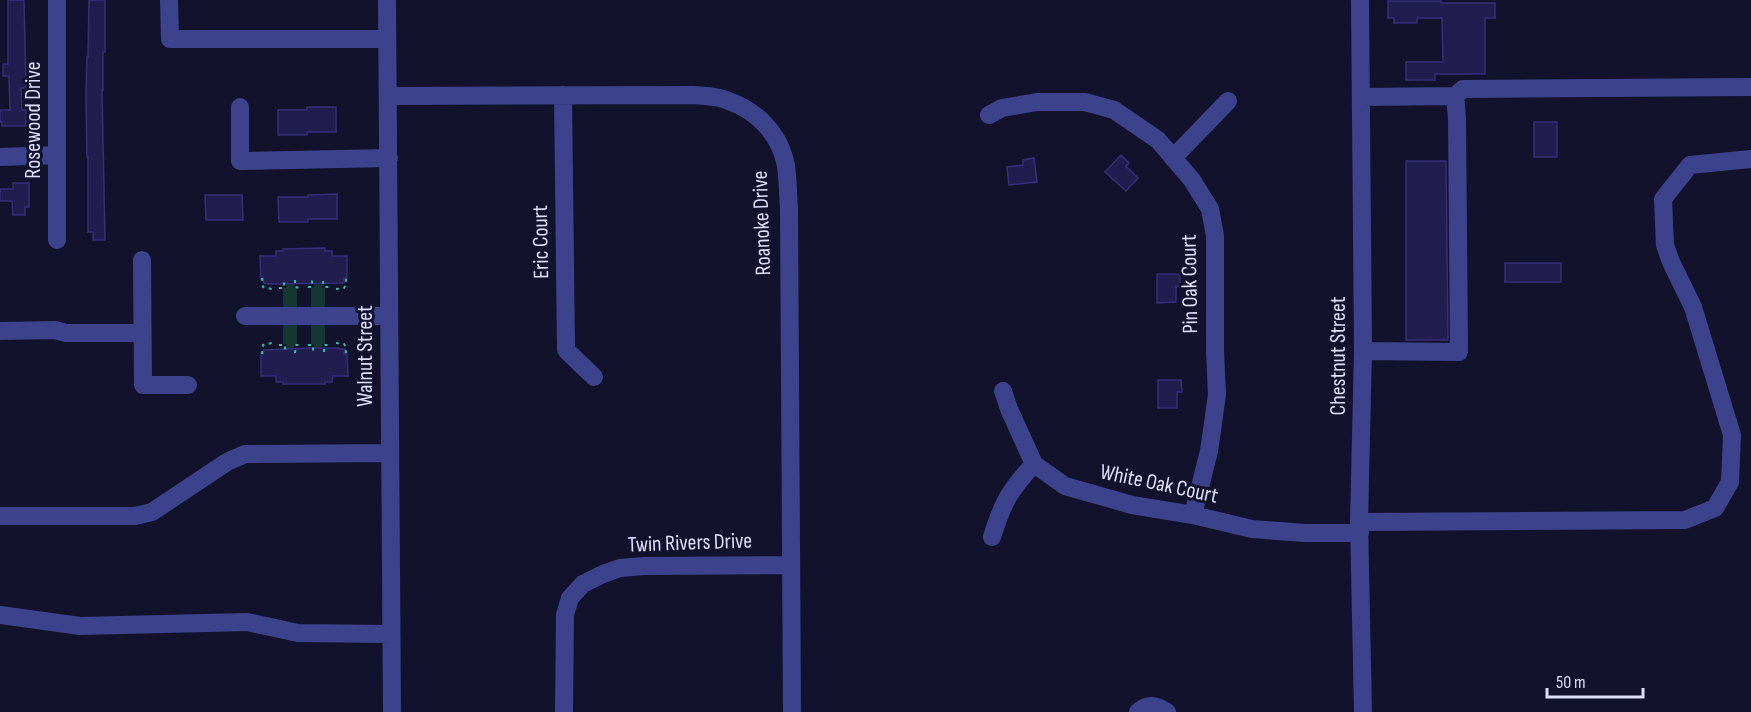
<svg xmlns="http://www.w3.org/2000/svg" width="1751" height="712" viewBox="0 0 1751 712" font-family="'Sofia Sans Condensed',sans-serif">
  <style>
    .green { fill: #143732 }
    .building { fill: #211d4f; stroke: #352f7b; stroke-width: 1.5 }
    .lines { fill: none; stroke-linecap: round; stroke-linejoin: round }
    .path { stroke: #30c1a6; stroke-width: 2; stroke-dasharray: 3 4.5; stroke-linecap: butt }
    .minor { stroke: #3c438c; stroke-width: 18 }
    .labels { text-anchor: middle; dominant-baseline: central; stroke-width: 6; stroke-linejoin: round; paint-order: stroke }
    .street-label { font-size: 22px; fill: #dedeff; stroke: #13122d }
  </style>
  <rect width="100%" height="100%" fill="#13122d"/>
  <!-- green -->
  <path class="green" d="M286,284H294V288H297V309H283V288H286Z
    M314,284H322V288H325V309H311V288H314Z
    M311,323H325V344H322V348H314V344H311Z
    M283,324H297V344H294V348L286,349V344H283Z"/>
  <!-- building -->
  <path class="building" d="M8,0H24L26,88H21L22,110H26V126H2V122H0V110H10L9,76H3V64H8Z
    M89,0H105V52H103V90H102L105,240H93V232H88V157H87L86,95L87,57H88Z
    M1388,1H1441V3H1495V18H1485V74H1435V80H1406V62H1443L1442,18H1417V23H1394V18H1388Z
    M307,107H336V132H307V135H278V110H307Z
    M1534,122H1557V157H1534Z
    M1121,155L1129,163L1126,166L1138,178L1126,191L1105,172Z
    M1034,158L1037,182L1009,185L1007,167L1023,165V160Z
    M1406,161H1446L1448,340H1406Z
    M13,183H29V207H25V215H13L12,201H0V189H13Z
    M337,194V219H308V222H279L278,197H308V195Z
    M205,195H242L243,220H206Z
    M325,248V251H332V256H347V278H344V283L269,284L264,283L263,278L261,279L260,256H276V251H283V249Z
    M1505,263H1561V282H1505Z
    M1157,274H1180V286H1176V302L1157,303Z
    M311,348H339V349H345L344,354H347L348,376H333L332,382H325V384H283V382H276V376H261V354H263L264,350Z
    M1158,380H1181L1182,392H1177V408H1158Z"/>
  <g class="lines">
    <!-- path -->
    <path class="path" d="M262,278L263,287L272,289
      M295,280V287L300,288
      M323,281L324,287H329
      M308,287H312V279
      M279,288H284V281
      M336,289L344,288L346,285V278
      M336,343L344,344L346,347V354
      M279,345H285V352
      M308,345H313V353
      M324,352V345H329
      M295,353L296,345H301
      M262,354L263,345L272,343"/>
    <!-- minor -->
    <path class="minor" d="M57,0V240
      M169,0L170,39H387
      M387,0L392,712
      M1360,0L1363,351L1359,522L1363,712
      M563,95L566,350L594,377
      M388,96L693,95C703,96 716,96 726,100C756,110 780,133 786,166C788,180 788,195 789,209L792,712
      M1361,97L1455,96L1463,89L1751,87
      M240,107V161L389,158
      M989,115L1002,108L1037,102H1085L1114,110L1158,140L1192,180L1210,209L1215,236V351L1217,395L1209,451L1193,515
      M0,157L57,155
      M1173,158L1228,101
      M142,260L143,385H188
      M245,316H389
      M0,331L55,330L66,333H142
      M1363,351L1459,352L1457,118L1455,96
      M1003,391L1009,409L1034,464L1065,486L1132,505L1193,515L1252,529L1305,533H1360
      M0,516H135L152,512L227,462L245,454L390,453
      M1359,522L1685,520L1715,508L1730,482L1732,435L1693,307L1671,262L1665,245L1663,199L1690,165L1751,159
      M992,537C1003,502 1009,491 1034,464
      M0,615L80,626L247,622L298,633L391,634
      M564,712L565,615L570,598L583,584L603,574L620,568L644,566L790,565
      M1138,712C1148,703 1156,705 1167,712"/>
  </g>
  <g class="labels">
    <!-- street labels -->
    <g class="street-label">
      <text transform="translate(33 120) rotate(-90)">Rosewood Drive</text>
      <text transform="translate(762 223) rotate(-92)">Roanoke Drive</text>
      <text transform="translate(541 242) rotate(-91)">Eric Court</text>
      <text transform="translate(1190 284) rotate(-91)">Pin Oak Court</text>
      <text transform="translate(365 356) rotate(-90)">Walnut Street</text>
      <text transform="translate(1338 356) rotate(-90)">Chestnut Street</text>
      <text transform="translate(1159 484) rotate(12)">White Oak Court</text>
      <text transform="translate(690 543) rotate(-2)">Twin Rivers Drive</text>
    </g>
  </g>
  <!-- scale -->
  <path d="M1547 688v9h96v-9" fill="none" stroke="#dedeff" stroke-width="3"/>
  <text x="1556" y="688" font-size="18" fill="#dedeff" stroke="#13122d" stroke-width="4.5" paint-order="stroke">50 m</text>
</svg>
